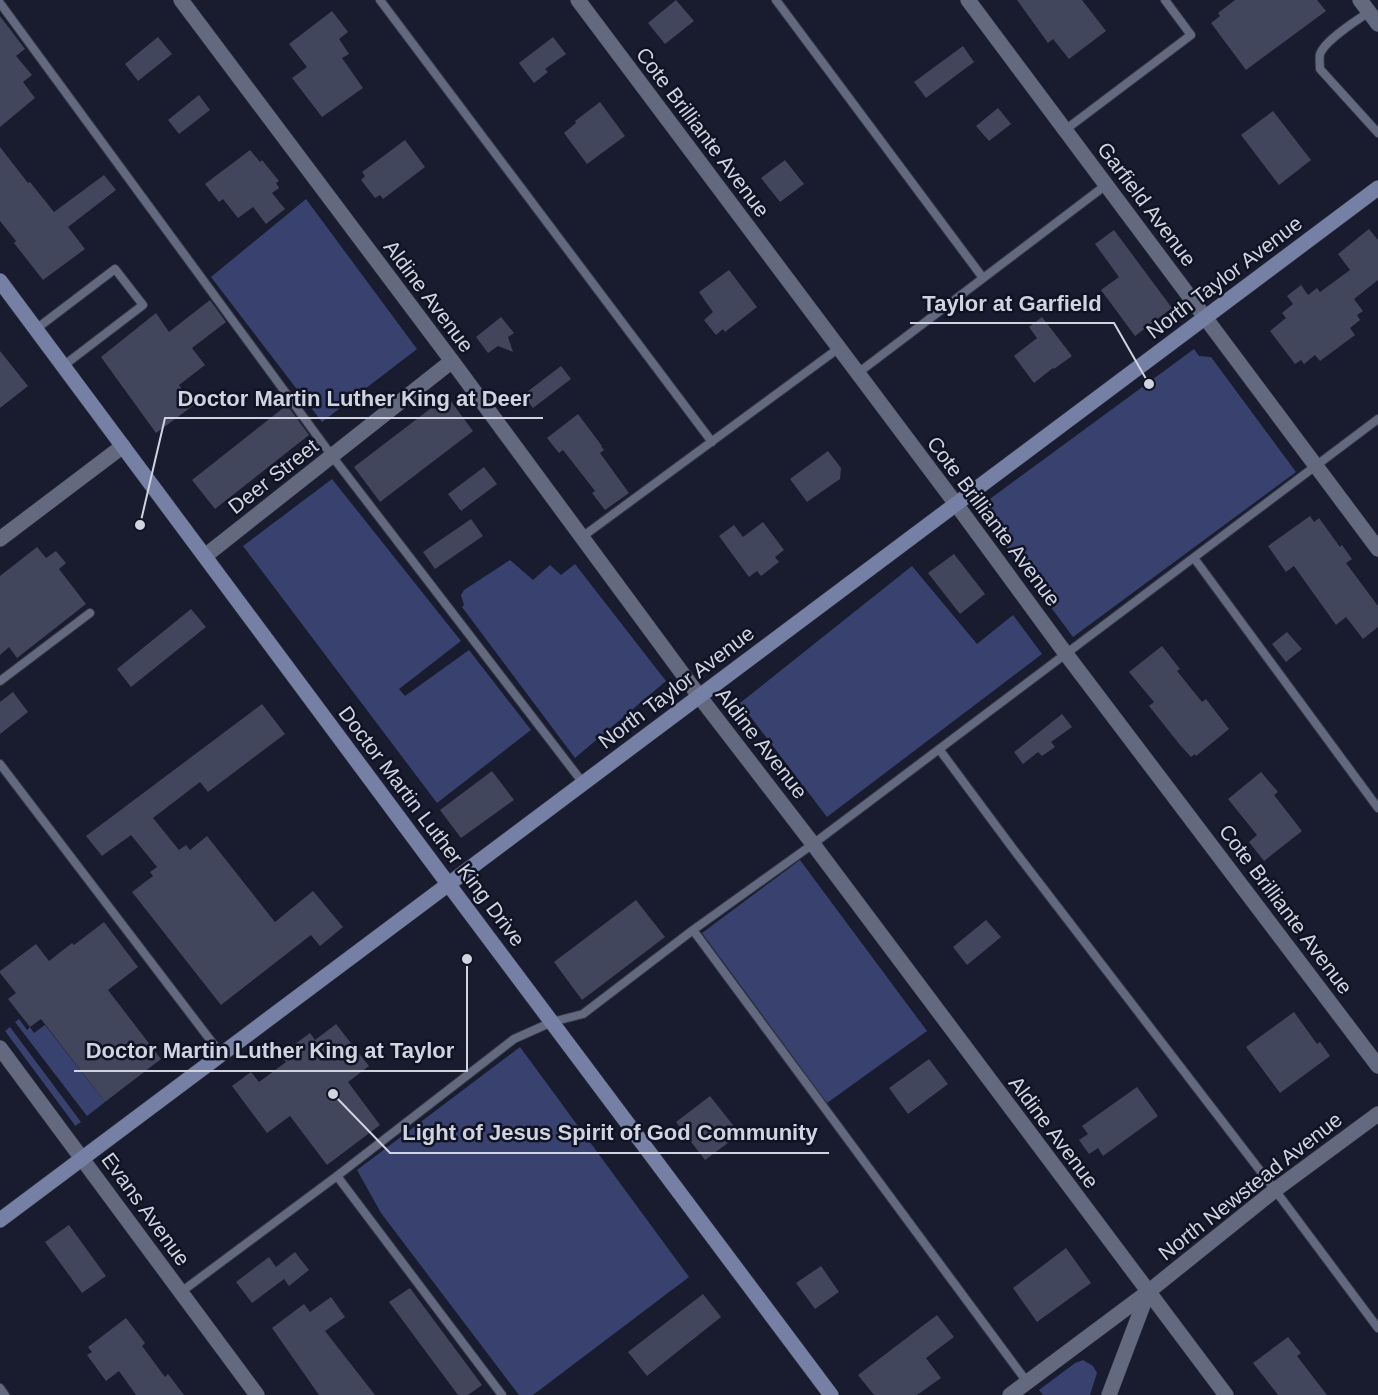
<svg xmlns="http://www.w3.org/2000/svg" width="1378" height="1395" viewBox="0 0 1378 1395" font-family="Arial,sans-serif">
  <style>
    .green { fill: #39416e }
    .building { fill: #42465c }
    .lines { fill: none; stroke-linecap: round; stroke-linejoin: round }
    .lane-casing { stroke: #363747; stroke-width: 10 }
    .street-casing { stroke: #363747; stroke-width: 16 }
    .secondary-casing { stroke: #363747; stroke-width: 16 }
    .lane { stroke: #63697f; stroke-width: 8 }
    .street { stroke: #63697f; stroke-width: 15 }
    .secondary { stroke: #767fa4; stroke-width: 15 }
    .labels { text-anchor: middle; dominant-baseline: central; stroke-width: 5; stroke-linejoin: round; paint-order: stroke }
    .street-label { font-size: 21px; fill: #d0d4e1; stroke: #0f1324 }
    .leader { fill: none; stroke: #d0d4e1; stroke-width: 2 }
    .callout-dot { fill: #d0d4e1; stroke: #0f1324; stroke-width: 2 }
    .callout-label { font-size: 22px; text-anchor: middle; font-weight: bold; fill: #d0d4e1; stroke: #0f1324; stroke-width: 5; stroke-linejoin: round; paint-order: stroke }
  </style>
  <rect width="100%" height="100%" fill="#181c2e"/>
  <!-- green -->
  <path class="green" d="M306,199L417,349L322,422L211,277Z
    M1194,349L1199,356L1211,357L1296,472L1073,637L983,516C983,510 984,507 987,501Z
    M332,479L461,641L399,689L405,696L469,650L531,730L437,803L243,546Z
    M510,560L533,580L550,565L561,575L575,564L666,681L575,758L462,607L464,605L461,595L464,590Z
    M912,566L977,644L1013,615L1042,654L827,817L740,703Z
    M800,860L927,1031L827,1103L702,933Z
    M19,1019L27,1030L30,1027L34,1033L45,1025L105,1102L87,1116L15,1022Z
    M10,1027L81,1122L75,1126L74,1124L5,1031Z
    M520,1047L689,1277L533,1395H519L381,1213L357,1170Z
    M1083,1360L1093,1366L1097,1373L1090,1395H1043L1039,1390L1075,1363Z"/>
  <!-- building -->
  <path class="building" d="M676,0L694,21L665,44L648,23Z
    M1017,0H1082L1106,31L1069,59L1053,39L1048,43Z
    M1235,0H1317L1326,11L1246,70L1211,23L1220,16L1218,13Z
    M332,11L348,32L339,39L349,54L342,58L363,88L322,117L292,78L307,67L289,44Z
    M0,16L25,49L16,56L32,75L23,82L35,98L0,127Z
    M158,37L172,54L138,81L125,64Z
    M553,37L566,54L545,69L548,72L534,83L519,63Z
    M963,46L974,62L926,98L914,82Z
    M199,95L210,110L179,134L168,120Z
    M600,102L625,136L587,164L564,133L576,123L575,121Z
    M998,108L1011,124L989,141L976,126Z
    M1273,111L1311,160L1279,185L1241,135Z
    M405,140L425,167L383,199L380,195L375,198L361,180L365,176L362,172Z
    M0,147L28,183L30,182L54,212L104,175L116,190L68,227L85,249L43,280L14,243L16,241L0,221Z
    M250,150L260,162L262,160L279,181L276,183L279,188L272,193L285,209L266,224L253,207L238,218L223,199L219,202L205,184Z
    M785,160L804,184L780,202L761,178Z
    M1369,229L1378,240V280L1354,299L1363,311L1357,315L1360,320L1350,328L1355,335L1320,361L1315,355L1304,364L1301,360L1295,364L1270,331L1286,318L1282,313L1293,304L1287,296L1301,285L1308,295L1317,288L1320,292L1350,270L1338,254Z
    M1114,230L1172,308L1135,336L1101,290L1119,277L1095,244Z
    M729,270L757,307L725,332L723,329L716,335L704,320L713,312L699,292Z
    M210,300L226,322L192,348L205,365L179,385L194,405L156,433L101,357L156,313L169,332Z
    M501,317L514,333L508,337L513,352L498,346L488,353L476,337Z
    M1042,317L1072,356L1054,369L1053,368L1034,383L1014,356L1037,338L1029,327Z
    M0,351L28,386L0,408Z
    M561,366L571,379L533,408L523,395Z
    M447,396L473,431L380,502L354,467Z
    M287,405L309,435L215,509L192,480Z
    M578,414L602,446H601L604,450L600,453L629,493L605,510L592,493L595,491L563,450L559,453L547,438Z
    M828,451L841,468L840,479L807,502L790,479Z
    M484,467L497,484L461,511L448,494Z
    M1310,516L1314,522L1319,518L1340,547L1342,545L1352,559L1346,563L1378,606V627L1363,639L1346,617L1336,625L1294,566L1286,572L1268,546Z
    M471,519L483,536L435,569L423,552Z
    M763,522L784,550L775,557L779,562L761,576L757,571L749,577L719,536L734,525L743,537Z
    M37,547L46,558L56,551L66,563L59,569L86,604L17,658L9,647L0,655V576Z
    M954,554L985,594L960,614L928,573Z
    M191,609L206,627L131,687L117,669Z
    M1287,632L1302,649L1286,662L1272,644Z
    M1162,646L1180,669L1177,671L1202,702L1206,699L1229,729L1196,756L1195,754L1191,757L1180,745L1149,706L1154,702L1129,672Z
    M13,692L28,712L0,734V702Z
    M262,704L285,734L208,792L200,782L153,818L179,850L186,845L190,850L207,836L275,922L313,891L343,927L320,946L311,935L221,1005L132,892L153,876L150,872L157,867L131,835L102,856L86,836Z
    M1062,714L1072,727L1051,742L1055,747L1042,756L1038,752L1023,764L1014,752Z
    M492,771L514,800L461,838L440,810Z
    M1261,772L1278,792L1274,795L1302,831L1264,861L1249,842L1257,835L1228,799Z
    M636,900L665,937L582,1000L554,962Z
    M986,920L1001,937L967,965L953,947Z
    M104,922L138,967L108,990L161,1059L105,1102L41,1019L30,1027L8,999L16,993L0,973V971L36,944L49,961L72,943L74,945Z
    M1294,1012L1317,1044L1320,1042L1330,1056L1280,1093L1246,1047Z
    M336,1024L369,1066L348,1082L380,1125L327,1165L290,1116L267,1133L232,1086L251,1072L259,1082L286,1062L280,1055L310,1033L315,1040Z
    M929,1059L948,1084L908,1114L889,1088Z
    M1137,1087L1158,1116L1103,1156L1098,1148L1089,1154L1079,1140L1088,1134L1082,1126Z
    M710,1096L740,1134L705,1160L676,1122Z
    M69,1225L106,1276L82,1293L45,1242Z
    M1066,1248L1091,1283L1037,1322L1013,1288Z
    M295,1252L309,1270L289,1286L284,1279L252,1303L236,1282L269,1257L276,1267Z
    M821,1266L839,1292L815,1309L796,1283Z
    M410,1288L482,1385L468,1395H458L389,1302Z
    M703,1294L721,1317L647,1376L628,1352Z
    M331,1297L345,1317L325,1331L375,1395H319L272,1328L304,1304L310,1312Z
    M937,1315L954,1337L926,1358L941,1378L917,1395H874L858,1375Z
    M126,1318L145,1343L142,1346L165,1377L168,1374L184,1395H136L119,1371L106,1381L87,1355L92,1352L88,1347Z
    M1288,1337L1301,1353L1297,1356L1327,1395H1278L1253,1363Z"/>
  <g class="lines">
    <!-- lane casing -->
    <g class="lane-casing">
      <path id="lane" d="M380,0L712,442
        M776,0L983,278
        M0,3L332,456L583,783
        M1369,12C1356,21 1325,40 1320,54C1319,59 1320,65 1320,69L1378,133
        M1065,130L1191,35L1165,0
        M36,329L115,269L143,305L63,366
        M858,373L1106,185
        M582,537L839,348
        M1194,558L1378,808
        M0,681L90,613
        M939,749L1017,854L1275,1190L1378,1328
        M0,764L221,1054
        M693,930L1027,1382
        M337,1176L502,1395
        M181,1292L337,1176L514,1039L552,1022L583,1014L693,930L813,844L1378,419
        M0,1388L5,1395"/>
    </g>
    <!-- street casing -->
    <g class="street-casing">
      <path id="street" d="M181,0L452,361L699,696L813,844L1226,1395
        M578,0L956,504L1066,654L1378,1066
        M968,0L1378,549
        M1360,0L1378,24
        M0,539L123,446
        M205,556L452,361
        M0,1048L257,1395
        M1010,1395L1148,1292L1275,1190L1378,1114
        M1109,1395L1148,1292"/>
    </g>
    <!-- secondary casing -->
    <g class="secondary-casing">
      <path id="secondary" d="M0,281L437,869L831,1395
        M0,1220L1378,188"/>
    </g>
    <!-- lane -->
    <use href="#lane" class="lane"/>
    <!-- street -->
    <use href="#street" class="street"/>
    <!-- secondary -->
    <use href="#secondary" class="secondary"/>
  </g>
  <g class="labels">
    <!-- street labels -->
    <g class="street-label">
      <text transform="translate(703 132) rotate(53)">Cote Brilliante Avenue</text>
      <text transform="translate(1147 204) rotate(53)">Garfield Avenue</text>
      <text transform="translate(1224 277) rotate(-37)">North Taylor Avenue</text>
      <text transform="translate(429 296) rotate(53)">Aldine Avenue</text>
      <text transform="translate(273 476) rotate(-38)">Deer Street</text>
      <text transform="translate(994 521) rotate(53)">Cote Brilliante Avenue</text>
      <text transform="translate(676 687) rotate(-37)">North Taylor Avenue</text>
      <text transform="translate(762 743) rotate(52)">Aldine Avenue</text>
      <text transform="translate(432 826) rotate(53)">Doctor Martin Luther King Drive</text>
      <text transform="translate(1286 909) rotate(53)">Cote Brilliante Avenue</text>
      <text transform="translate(1054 1132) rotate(53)">Aldine Avenue</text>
      <text transform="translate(1250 1186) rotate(-38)">North Newstead Avenue</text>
      <text transform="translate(146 1209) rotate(54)">Evans Avenue</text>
    </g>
  </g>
  <!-- callouts -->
  <path class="leader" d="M1149 384L1114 323H910M140 525L165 418H543M467 959L467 1071H74M333 1094L390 1153H829"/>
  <g class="callout-dot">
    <circle cx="1149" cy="384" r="6"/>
    <circle cx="140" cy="525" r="6"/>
    <circle cx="467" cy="959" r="6"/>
    <circle cx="333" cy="1094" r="6"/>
  </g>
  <g class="callout-label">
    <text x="1012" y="311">Taylor at Garfield</text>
    <text x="354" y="406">Doctor Martin Luther King at Deer</text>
    <text x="270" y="1058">Doctor Martin Luther King at Taylor</text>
    <text x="610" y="1140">Light of Jesus Spirit of God Community</text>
  </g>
</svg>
